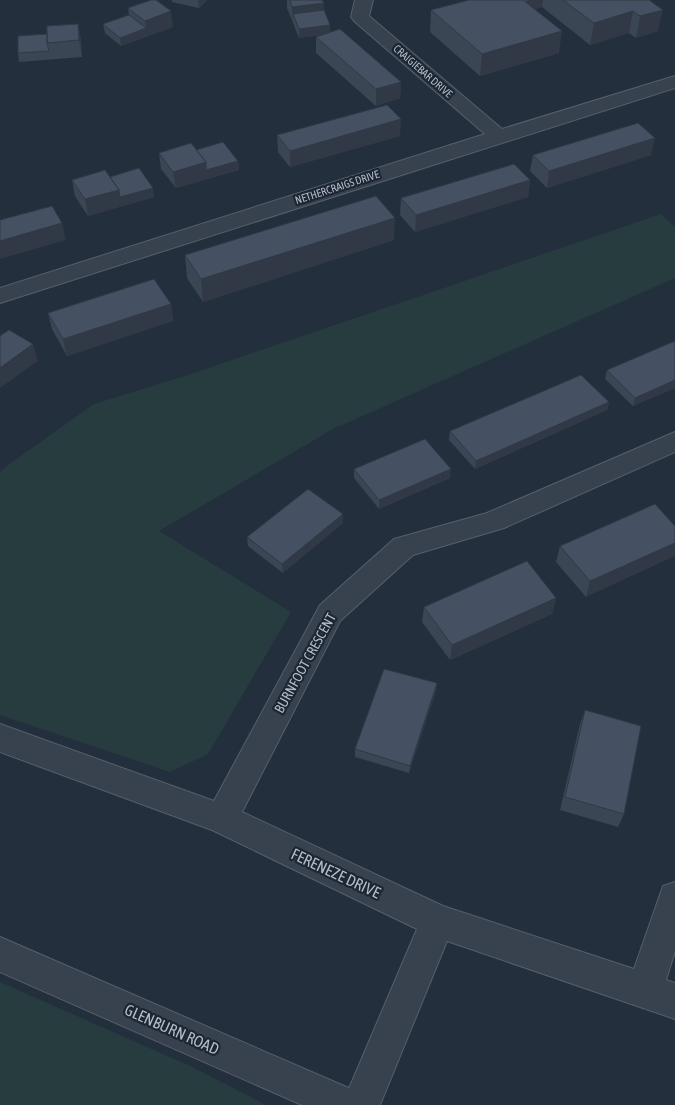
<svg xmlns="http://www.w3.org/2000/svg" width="675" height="1105" viewBox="0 0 675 1105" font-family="'Asap Condensed',sans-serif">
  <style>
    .green { fill: #263c3f }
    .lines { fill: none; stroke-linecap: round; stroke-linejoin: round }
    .minor-casing { stroke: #565f6c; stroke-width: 2 }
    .tertiary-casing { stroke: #565f6c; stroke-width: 2 }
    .minor { fill: #38414e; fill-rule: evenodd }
    .tertiary { fill: #38414e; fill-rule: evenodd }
    .wall { fill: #3b4654 }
    .shaded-wall { fill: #303945 }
    .building { fill: #455162; stroke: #303945 }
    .labels { text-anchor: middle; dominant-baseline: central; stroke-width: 4.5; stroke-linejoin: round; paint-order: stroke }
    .far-street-label { font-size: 11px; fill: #b4bcc9; stroke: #1d2633 }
    .street-label { font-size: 14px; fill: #b4bcc9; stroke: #1d2633 }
    .near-street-label { font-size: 16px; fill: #b4bcc9; stroke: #1d2633 }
  </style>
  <rect width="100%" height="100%" fill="#242f3e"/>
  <!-- green -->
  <path class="green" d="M661,214L675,227V278L333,429L159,531L291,612L208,754L170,772L0,715V473L4,468L94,404L185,376Z
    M0,982L190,1066L266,1105H0Z"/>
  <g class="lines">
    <!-- minor casing -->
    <g class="minor-casing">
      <path id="minor" d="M355,0H373L369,16L502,129L675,76V88L0,303V288L485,134L354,21L351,17Z
        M675,432V452L504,528L413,555L340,621L242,812L443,906L634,969L663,886L675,882V951L666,980L675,983V1019L447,941L380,1105H342L417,929L212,830L0,752V724L214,801L320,605L394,539L487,513Z"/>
    </g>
    <!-- tertiary casing -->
    <g class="tertiary-casing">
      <path id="tertiary" d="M0,937L358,1092L364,1105H302L0,972Z"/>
    </g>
    <!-- minor -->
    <use href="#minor" class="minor"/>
    <!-- tertiary -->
    <use href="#tertiary" class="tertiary"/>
  </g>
  <!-- wall -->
  <path class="wall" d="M172,0H207L199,8L172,2Z
    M287,0H322L324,3V10L330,32L401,82L400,98L376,106L316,53V37L321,35L299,38L287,8Z
    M469,0H649L658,31L636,38L629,33L590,45L542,7L535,9L559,53L480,76L430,32L431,10Z
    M128,8L173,27L121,46L105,33L103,24L129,15Z
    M78,24L81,40L82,57L19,62L18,53L47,34Z
    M277,135L400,136L290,167L278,152Z
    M196,150L238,161L239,170L176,188L161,169L159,153Z
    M533,155H651L547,188L530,171Z
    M110,177L154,197L88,216L75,196L72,180Z
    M530,180L528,197L415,232L400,215L401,198Z
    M394,240L203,302L187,278L185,255Z
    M171,304L173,321L67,356L52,329L48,313Z
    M675,341V388L633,406L605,379L607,370Z
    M609,402L607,410L475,469L449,440L450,431Z
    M354,469L450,478L379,509L354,478Z
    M343,514V523L283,573L248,546L247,537Z
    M675,526L586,597L556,562L560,546Z
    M556,598L552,614L450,660L422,622L424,607Z
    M437,683L436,691L409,773L355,757V749Z
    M585,710L624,814L618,827L560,810L580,724Z"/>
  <!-- shaded-wall -->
  <path class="shaded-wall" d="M198,0H207L199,8Z
    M527,0H543L542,7L526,12Z
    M324,3V19L293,14V23L292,7Z
    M663,10L658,31L636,38L640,16Z
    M171,11L173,27L121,46L120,38L146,28L145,21Z
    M633,11L629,33L590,45L594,23Z
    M78,24L81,40L82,57L79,40Z
    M330,25V34L299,38V29Z
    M562,31L559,53L480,76L482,54Z
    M401,82L400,98L376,106V89Z
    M401,119L400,136L290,167V151Z
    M655,138L651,155L547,188L549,171Z
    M238,161L239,170L176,188L173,172L206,162Z
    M530,180L528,197L415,232L416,215Z
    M153,188L154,197L88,216L85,199L119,190Z
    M395,218L394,240L203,302L201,279Z
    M62,223L66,240L0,259V241Z
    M171,304L173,321L67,356L63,339Z
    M33,344L38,361L0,388V368Z
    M675,380V388L633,406L635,398Z
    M609,402L607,410L475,469L476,461Z
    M451,469L450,478L379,509V500Z
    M343,514V523L283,573L282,564Z
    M675,543V556L586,597L590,581Z
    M556,598L552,614L450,660L452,645Z
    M437,683L436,691L409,773L410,766Z"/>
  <!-- building -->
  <path class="building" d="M151,0H156L171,11L145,21L128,8Z
    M290,0H322L324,3L292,7Z
    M469,0H523L562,31L482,54L431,10Z
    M563,0H649L663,10L640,16L633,11L594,23Z
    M324,10L330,25L299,29L293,14Z
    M129,15L146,28L120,38L103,24Z
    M78,24L79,40L47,43V26Z
    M340,29L401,82L376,89L316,37Z
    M47,34V43L49,51L18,53V36Z
    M387,105L401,119L290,151L277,135Z
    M638,123L655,138L549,171L533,155Z
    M223,142L238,161L206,170V162L196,150Z
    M191,143L206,162L173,172L159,153Z
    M514,164L530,180L416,215L401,198Z
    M139,168L153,188L120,197L119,190L110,177Z
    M105,170L119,190L85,199L72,180Z
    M376,196L395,218L201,279L185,255Z
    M52,206L62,223L0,241V220Z
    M154,279L171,304L63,339L48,313Z
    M9,330L33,344L0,368V336Z
    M675,341V380L635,398L607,370Z
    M581,375L609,402L476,461L450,431Z
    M425,439L451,469L379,500L354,469Z
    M308,489L343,514L282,564L247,537Z
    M655,504L675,526V543L590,581L560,546Z
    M527,561L556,598L452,645L424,607Z
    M384,669L437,683L410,766L355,749Z
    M585,710L641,726L624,814L565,797Z"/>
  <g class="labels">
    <!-- far-street labels -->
    <g class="far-street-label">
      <text transform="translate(423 71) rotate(41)">CRAIGIEBAR DRIVE</text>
      <text transform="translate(337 187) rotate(-18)">NETHERCRAIGS DRIVE</text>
    </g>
    <!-- street labels -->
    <g class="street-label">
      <text transform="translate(305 663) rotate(-61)">BURNFOOT CRESCENT</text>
    </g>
    <!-- near-street labels -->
    <g class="near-street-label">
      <text transform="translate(336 873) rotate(25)">FERENEZE DRIVE</text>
      <text transform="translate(172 1029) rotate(24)">GLENBURN ROAD</text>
    </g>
  </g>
</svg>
